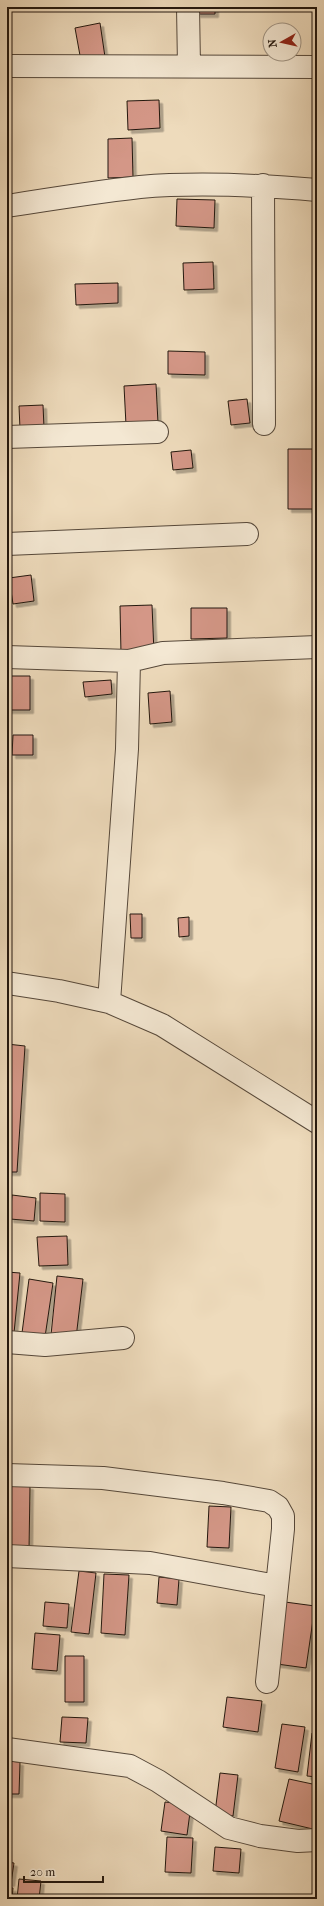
<svg xmlns="http://www.w3.org/2000/svg" width="324" height="1906" viewBox="0 0 324 1906" font-family="'IM FELL French Canon',serif">
  <style>
    .building { fill: #d49787; stroke: #23170e; filter: url(#shadow) }
    .lines { fill: none; stroke-linecap: round; stroke-linejoin: round }
    .street-casing { stroke: #56483a; stroke-width: 24 }
    .street { stroke: #f4e8d3; stroke-width: 22 }
  </style>
  <defs>
    <filter id="shadow"><feDropShadow dx="3.5" dy="3.5" stdDeviation="0" flood-color="#0004"/></filter>
  </defs>
  <rect width="100%" height="100%" fill="#eedbbc"/>
  <filter id="stains"><feTurbulence type="fractalNoise" baseFrequency=".005" numOctaves="4"/><feColorMatrix values="0 0 0 0 .2 0 0 0 0 .09 0 0 0 0 .02 0 0 0 .5 -.17"/></filter>
  <radialGradient id="worn" r=".72"><stop offset=".6" stop-color="#630" stop-opacity="0"/><stop offset="1" stop-color="#630" stop-opacity=".3"/></radialGradient>
  <!-- building -->
  <path class="building" d="M197,7H215V14H197Z
    M100,23L105,57L81,61L75,28Z
    M159,100L160,128L128,130L127,101Z
    M132,138L133,177L108,178V139Z
    M177,199L215,200L214,228L176,226Z
    M213,262L214,289L184,290L183,263Z
    M118,283V303L76,305L75,284Z
    M168,351L205,352V375L168,374Z
    M156,384L158,423L126,425L124,386Z
    M247,399L250,423L231,425L228,401Z
    M43,405L44,428L20,429L19,406Z
    M288,449H317V509H288Z
    M191,450L193,468L173,470L171,452Z
    M31,575L34,601L13,604L9,578Z
    M152,605L154,653L121,654L120,606Z
    M191,608H227V638L191,639Z
    M7,676H30V710H7Z
    M111,680L112,694L85,697L83,682Z
    M170,691L172,722L150,724L148,693Z
    M13,735H33V755H12Z
    M130,914H142V938H131Z
    M189,917V936L179,937L178,918Z
    M7,1044L25,1046L17,1172H7Z
    M40,1193L65,1194V1222L40,1221Z
    M12,1195L36,1198L34,1221L10,1219Z
    M67,1236L68,1265L39,1266L37,1237Z
    M7,1272L20,1273L14,1333L7,1332Z
    M57,1276L83,1279L76,1338L51,1335Z
    M29,1279L53,1283L45,1337L22,1333Z
    M7,1485L30,1486L29,1550L7,1549Z
    M209,1506L231,1507L229,1548L207,1547Z
    M79,1571L96,1573L89,1634L71,1632Z
    M104,1574L129,1575L125,1635L101,1633Z
    M159,1577L179,1579L177,1605L157,1603Z
    M45,1602L69,1604L67,1628L43,1626Z
    M285,1602L315,1606L306,1668L277,1664Z
    M35,1633L60,1635L57,1671L32,1669Z
    M65,1656H84V1702H65Z
    M227,1697L262,1701L258,1732L223,1727Z
    M62,1717L88,1718L86,1743L60,1742Z
    M282,1724L305,1727L298,1772L275,1768Z
    M312,1733H317V1777L307,1776Z
    M7,1761L20,1762L19,1794H7Z
    M220,1773L238,1775L233,1816L215,1813Z
    M289,1779L317,1785V1830L279,1821Z
    M165,1802L191,1805L187,1835L161,1831Z
    M167,1837L193,1838L191,1873L165,1872Z
    M215,1847L241,1849L239,1873L213,1871Z
    M7,1862L14,1863L11,1883H7Z
    M19,1879L41,1881L39,1899H17Z
    M7,1888H13L12,1899H7Z"/>
  <g class="lines">
    <!-- street casing -->
    <g class="street-casing">
      <path id="street" d="M188,7L189,66
        M7,66L317,67
        M263,185L264,424
        M7,206C51,199 95,192 140,187C199,182 258,185 317,190
        M7,437L157,432
        M7,544L247,534
        M7,657L129,661L163,653L317,647
        M7,983L59,991L109,1002L162,1025L317,1122
        M109,1002L127,749L129,661
        M7,1342L45,1345L123,1338
        M7,1475L103,1478L223,1493L269,1501L278,1507L283,1516V1529L267,1682
        M7,1556L150,1563L277,1586
        M7,1749L130,1766L158,1781L229,1828L260,1836L298,1841L317,1840"/>
    </g>
    <!-- street -->
    <use href="#street" class="street"/>
  </g>
  <!-- margin -->
  <rect width="324" height="1906" fill="none" stroke="#eedbbc" stroke-width="24"/>
  <rect x="8" y="8" width="308" height="1890" fill="none" stroke="#23170e" stroke-width="2"/>
  <rect x="12" y="12" width="300" height="1882" fill="none" stroke="#23170e"/>
  <!-- north arrow -->
  <g transform="translate(282 42) rotate(262)"><circle r="19" fill="#f4e8d3" stroke="#a09484"/>
  <path d="M0-3L7 15L0 10L-7 15Z" fill="#8f2418"/>
  <text y="-6" font-size="11" font-weight="bold" text-anchor="middle" fill="#23170e">N</text>
  </g>
  <!-- scale -->
  <path d="M24 1876v6h79v-6" fill="none" stroke="#23170e" stroke-width="2"/>
  <text x="30" y="1876" font-size="12" fill="#23170e" stroke="#f4e8d3" stroke-width="3" paint-order="stroke">20 m</text>
  <rect width="100%" height="100%" filter="url(#stains)"/>
  <rect width="100%" height="100%" fill="url(#worn)"/>
</svg>
